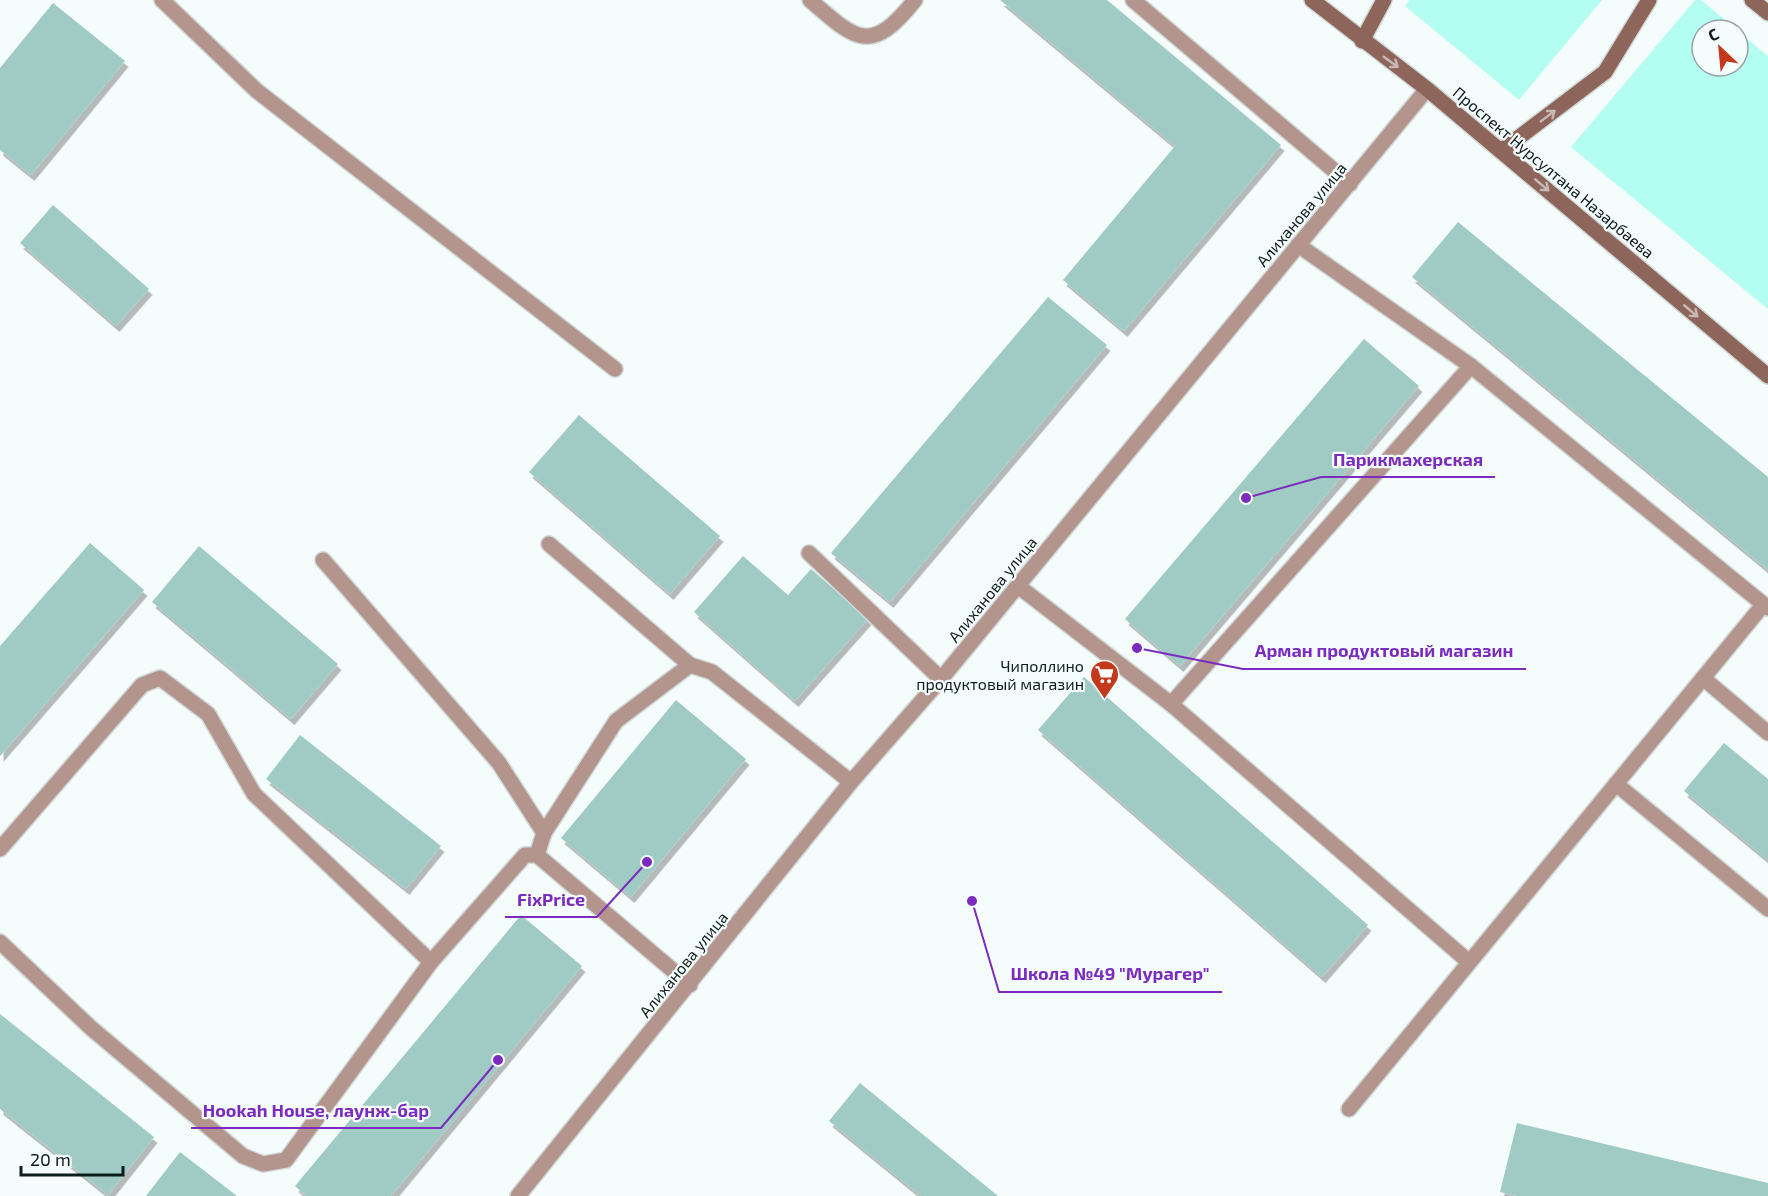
<svg xmlns="http://www.w3.org/2000/svg" width="1768" height="1196" font-family="'Exo 2',sans-serif">
<style>
.green{fill:#b4fdf3}
.building{fill:#a0cac4;filter:url(#shadow)}
.lines{fill:none;stroke-linecap:round;stroke-linejoin:round}
.service-casing{stroke:#d0d9d8;stroke-width:18}
.minor-casing{stroke:#d0d9d8;stroke-width:18}
.tertiary-casing{stroke:#d0d9d8;stroke-width:18}
.secondary-casing{stroke:#d0d9d8;stroke-width:18}
.service{stroke:#b3958e;stroke-width:15}
.minor{stroke:#b3958e;stroke-width:15}
.tertiary{stroke:#b3958e;stroke-width:15}
.secondary{stroke:#8e655b;stroke-width:15}
.oneway{stroke:#c7b9b4}
.labels{text-anchor:middle;dominant-baseline:central;stroke-width:4.5;stroke-linejoin:round;paint-order:stroke}
.street-label{font-size:16px;fill:#0d1d1b;stroke:#f5fdfc}
.poi-label{font-size:16px;fill:#0d1d1b;stroke:#f5fdfc;text-anchor:end}
.leader{fill:none;stroke:#7b2cbf;stroke-width:2}
.callout-dot{fill:#7b2cbf;stroke:#f5fdfc;stroke-width:2}
.callout-label{font-size:18px;text-anchor:middle;font-weight:bold;fill:#7b2cbf;stroke:#f5fdfc;stroke-width:4.5;stroke-linejoin:round;paint-order:stroke}
</style>
<defs>
<filter id="shadow"><feDropShadow dx="3.5" dy="6" stdDeviation="0" flood-color="#0004"/></filter>
</defs>
<rect width="100%" height="100%" fill="#f5fdfc"/>
<g class="green">
<path d="M1410 0H1602L1519 100 1405 6Z"/>
<path d="M1695 0H1701L1737 30H1702V66H1738V31L1768 56V309L1571 147Z"/>
</g>
<g class="building">
<path d="M1000 0H1107L1281 145 1124 331 1063 280 1175 146Z"/>
<path d="M53 3 125 61 31 175 0 150V68Z"/>
<path d="M53 205 149 289 116 326 20 243Z"/>
<path d="M1458 222 1768 477V570L1412 277Z"/>
<path d="M1048 297 1107 345 890 602 831 553Z"/>
<path d="M1364 339 1419 386 1180 666 1125 619Z"/>
<path d="M579 415 720 536 670 594 529 472Z"/>
<path d="M90 543 144 590 0 756V646Z"/>
<path d="M199 546 338 664 291 719 152 602Z"/>
<path d="M743 556 788 595 811 569 868 619 795 701 694 612Z"/>
<path d="M1084 677 1368 925 1322 977 1038 730Z"/>
<path d="M676 700 746 759 631 897 561 838Z"/>
<path d="M300 735 441 846 406 889 266 779Z"/>
<path d="M1724 743 1768 779V860L1684 791Z"/>
<path d="M521 915 582 966 391 1196H306L295 1186Z"/>
<path d="M0 1014 154 1137 108 1195 0 1109Z"/>
<path d="M860 1083 998 1196H921L829 1121Z"/>
<path d="M1517 1123 1768 1183V1196H1517L1500 1192Z"/>
<path d="M180 1152 237 1196H146Z"/>
</g>
<g class="lines">
<defs>
<g id="service">
<path d="M1298 245 1471 366 1768 608"/>
<path d="M549 544 690 665"/>
<path d="M809 553 941 679"/>
<path d="M323 560 499 763 544 833"/>
<path d="M1018 586 1171 704"/>
<path d="M1703 678 1768 733"/>
<path d="M1616 784 1768 909"/>
<path d="M0 849 142 685 160 678 208 714 254 794 431 962"/>
<path d="M537 855 544 833 616 721 690 665 712 672 851 782"/>
<path d="M0 942 91 1028 243 1156 263 1164 286 1160 431 962 525 855H537L690 985"/>
<path d="M1469 962 1171 704 1471 366"/>
<path d="M1349 1109 1763 605"/>
</g>
<g id="minor">
<path d="M162 0 257 91 615 369"/>
<path d="M810 0C857 41 871 55 915 0"/>
<path d="M1133 0 1350 184"/>
</g>
<path id="tertiary" d="M518 1196 851 782 941 679 1427 89"/>
<g id="secondary">
<path d="M1312 0 1427 89 1768 376"/>
<path d="M1752 0 1768 13"/>
<path d="M1362 41 1384 0"/>
<path d="M1501 151 1605 72 1649 0"/>
</g>
</defs>
<use href="#service" class="service-casing"/>
<use href="#minor" class="minor-casing"/>
<use href="#tertiary" class="tertiary-casing"/>
<use href="#secondary" class="secondary-casing"/>
<use href="#service" class="service"/>
<use href="#minor" class="minor"/>
<use href="#tertiary" class="tertiary"/>
<use href="#secondary" class="secondary"/>
</g>
<defs><path id="oneway-shaft" d="M-6 0H5M1.5-3L5.5 0L1.5 3" fill="none" stroke-width="1.6" stroke-linecap="round" stroke-linejoin="round" transform="scale(1.5)"/></defs>
<g class="oneway">
<use href="#oneway-shaft" transform="translate(1391 62) rotate(36)"/>
<use href="#oneway-shaft" transform="translate(1548 116) rotate(-37)"/>
<use href="#oneway-shaft" transform="translate(1542 185) rotate(40)"/>
<use href="#oneway-shaft" transform="translate(1691 311) rotate(40)"/>
</g>
<defs>
<symbol id="supermarket-pin" viewBox="-11 -11 22 30"><path d="M0 17L-7.5 6A9.5 9.5 0 1 1 7.5 6Z" fill="#c3391b" stroke="#f5fdfc"/><path d="M-6-5.5h2.5l.6 2H6L4.5 2H-2.5L-4.4-4H-6ZM-1.5 3.2a1.3 1.3 0 1 0 .1 0ZM3 3.2a1.3 1.3 0 1 0 .1 0Z" fill="#fff"/></symbol>
</defs>
<g fill-rule="evenodd">
<use href="#supermarket-pin" x="1088" y="658" width="33" height="45"/>
</g>
<g class="labels">
<g class="street-label">
<text transform="translate(1554 172) rotate(40)">Проспект Нурсултана Назарбаева</text>
<text transform="translate(1301 214) rotate(-50)">Алиханова улица</text>
<text transform="translate(992 589) rotate(-51)">Алиханова улица</text>
<text transform="translate(683 964) rotate(-51)">Алиханова улица</text>
</g>
<g class="poi-label">
<text x="1084" y="665">Чиполлино<tspan x="1084" dy="18">продуктовый магазин</tspan></text>
</g>
</g>
<path class="leader" d="M1246 498L1321 477H1495M1137 648L1243 669H1526M647 862L597 917H505M972 901L999 992H1222M498 1060L441 1128H191"/>
<g class="callout-dot">
<circle cx="1246" cy="498" r="6"/>
<circle cx="1137" cy="648" r="6"/>
<circle cx="647" cy="862" r="6"/>
<circle cx="972" cy="901" r="6"/>
<circle cx="498" cy="1060" r="6"/>
</g>
<g class="callout-label">
<text x="1408" y="466">Парикмахерская</text>
<text x="1384" y="657">Арман продуктовый магазин</text>
<text x="551" y="906">FixPrice</text>
<text x="1110" y="980">Школа №49 "Мурагер"</text>
<text x="316" y="1117">Hookah House, лаунж-бар</text>
</g>
<g transform="translate(1720 48) rotate(334)"><circle r="28" fill="#f5fdfc" stroke="#98a3a2" stroke-width="1.5"/>
<path d="M0-4.5L10 22L0 15L-10 22Z" fill="#c3391b"/>
<text y="-9" font-size="16" font-weight="bold" text-anchor="middle" fill="#0d1d1b">С</text>
</g>
<path d="M21 1166v9h102v-9" fill="none" stroke="#0d1d1b" stroke-width="3"/>
<text x="30" y="1166" font-size="18" fill="#0d1d1b" stroke="#f5fdfc" stroke-width="4.5" paint-order="stroke">20 m</text>
</svg>
